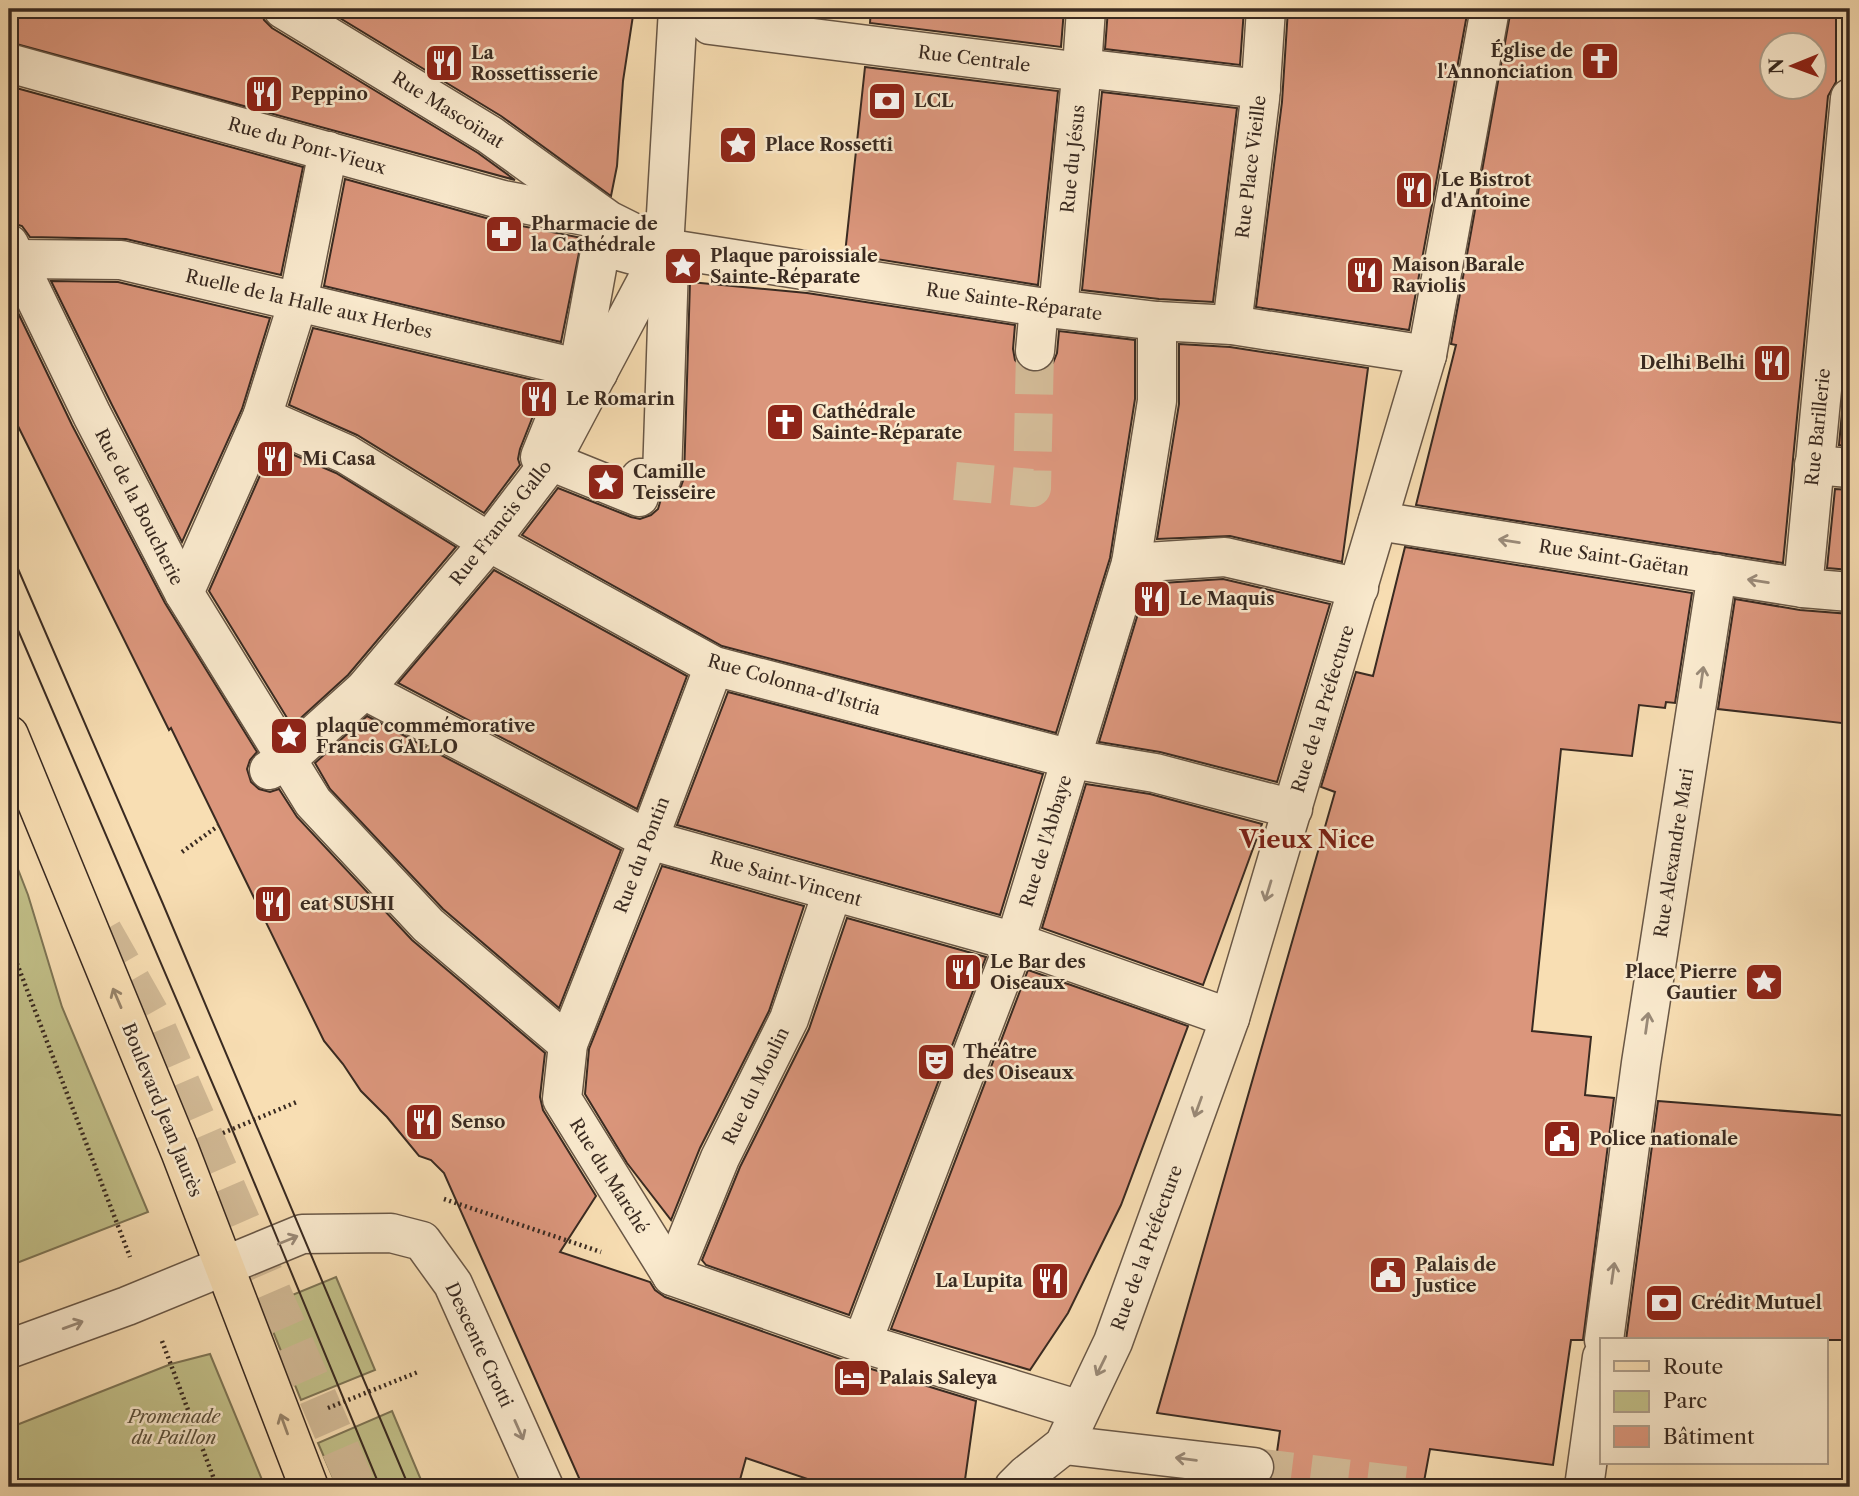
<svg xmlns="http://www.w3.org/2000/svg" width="1859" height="1496" font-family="'Libre Caslon Text',serif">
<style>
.green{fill:#c2c089;stroke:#7e7555;stroke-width:2}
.building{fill:#db967c;stroke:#392a21;stroke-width:2;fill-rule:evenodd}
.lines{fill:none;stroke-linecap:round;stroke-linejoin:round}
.minor-tunnel{stroke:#d2ba96;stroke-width:38;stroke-dasharray:38 19;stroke-linecap:butt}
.major-tunnel{stroke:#d2ba96;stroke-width:38;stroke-dasharray:38 19;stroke-linecap:butt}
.minor-casing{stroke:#695746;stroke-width:41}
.major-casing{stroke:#392a21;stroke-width:41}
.path{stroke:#392a21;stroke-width:4.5;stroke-dasharray:2 3.5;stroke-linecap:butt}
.minor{stroke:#faeace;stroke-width:38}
.major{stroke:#f8deb3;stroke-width:38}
.tram{stroke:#392a21;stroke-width:2}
.oneway{stroke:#9a8a78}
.oneway2{stroke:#98846a}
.labels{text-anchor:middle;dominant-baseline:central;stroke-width:5;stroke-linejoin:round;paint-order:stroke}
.poi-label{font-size:18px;font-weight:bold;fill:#392a21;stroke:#faeace;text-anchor:start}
.street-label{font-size:18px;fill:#392a21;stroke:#faeace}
.park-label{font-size:18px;font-style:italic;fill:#5b503b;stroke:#faeace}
.district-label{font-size:24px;font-weight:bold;fill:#7a1f14;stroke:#faeace}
</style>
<rect width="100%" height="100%" fill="#f8deb3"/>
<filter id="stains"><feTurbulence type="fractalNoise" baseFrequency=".00286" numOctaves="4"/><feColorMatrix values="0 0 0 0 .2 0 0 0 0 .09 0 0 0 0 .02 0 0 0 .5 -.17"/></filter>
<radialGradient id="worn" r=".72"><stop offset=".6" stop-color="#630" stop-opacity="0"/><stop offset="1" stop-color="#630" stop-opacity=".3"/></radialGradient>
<g class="green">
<path d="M9 846 28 895 62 1007 148 1212 9 1266Z"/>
<path d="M336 1277 375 1370 301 1400 263 1307Z"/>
<path d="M210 1354 265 1487H9V1428L171 1364Z"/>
<path d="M392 1411 424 1487H337L318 1443Z"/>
</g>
<g class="building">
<path d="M9 9H261L264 20 272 28 478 153 515 180 9 42Z"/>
<path d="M325 9H634L623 81 617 166 611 196 501 116Z"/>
<path d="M871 9H1064L1061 47 870 23Z"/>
<path d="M1108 9H1244L1240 65 1105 49Z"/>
<path d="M1288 9H1468L1409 330 1256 307 1282 102Z"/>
<path d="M1511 9H1836V82L1828 96 1783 563 1416 505 1456 345 1451 344ZM1772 46H1814V88H1772Z"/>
<path d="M865 67 1058 91 1038 285 845 254Z"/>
<path d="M9 86 303 167 281 275 126 239 30 237 22 226 9 222Z"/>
<path d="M1102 92 1237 108 1213 302 1159 299 1082 290Z"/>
<path d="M345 179 497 221 582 238 561 342 324 286Z"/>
<path d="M51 281 118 282 270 318 242 409 182 542 112 405Z"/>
<path d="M690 282 807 293 1015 325 1013 349 1015 360 1022 368 1032 373 1045 370 1053 363 1057 353 1059 331 1135 340V399L1110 558 1056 733 722 646 522 535 558 488 631 517 640 519 651 515 658 509 661 499 673 496 680 489 684 478Z"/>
<path d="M9 294 72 425 165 603 257 752 250 760 247 769 251 782 259 789 270 792 279 789 297 817 412 940 545 1053 540 1097 543 1110 596 1196 560 1252 650 1282 655 1290 665 1297 855 1364 976 1401 964 1487H831L746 1458 738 1487H583L444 1173 431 1160 419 1156 387 1117 361 1091 343 1064 324 1041 171 728 169 730 9 408Z"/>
<path d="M1850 325V446L1839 445Z"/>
<path d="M313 328 546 383 520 449 518 459 520 465 484 513 357 435 289 405Z"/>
<path d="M1179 344 1230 347 1368 368 1342 562 1230 536 1157 539 1179 404Z"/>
<path d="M273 446 336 473 456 547 348 675 292 726 209 591Z"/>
<path d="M1835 489 1850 490V570L1827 568Z"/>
<path d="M1405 547 1692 593 1675 703 1666 702 1665 708 1639 705 1632 756 1561 749 1532 1031 1591 1037 1585 1095 1614 1098 1583 1340H1571L1553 1465 1430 1449 1423 1487H1272L1280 1431 1157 1413 1335 792 1321 787 1356 672 1373 676Z"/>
<path d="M494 570 687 676 637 809 398 683Z"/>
<path d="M1223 579 1330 604 1277 782 1160 752 1099 742 1147 584Z"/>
<path d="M1735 599 1800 610 1850 614V724L1718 709Z"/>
<path d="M728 692 1043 774 1000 915 677 825Z"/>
<path d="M367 716 621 850 559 1008 443 909 330 789 315 763Z"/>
<path d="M1086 784 1150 794 1262 824 1203 985 1042 928Z"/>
<path d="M662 866 804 906 769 1011 700 1148 671 1220 627 1163 585 1094 589 1049Z"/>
<path d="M847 918 986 957 849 1315 706 1265 702 1260 740 1167 809 1029Z"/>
<path d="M1028 970 1188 1026 1121 1205 1068 1313 1030 1370 891 1329Z"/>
<path d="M1658 1101 1850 1116V1340H1626Z"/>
</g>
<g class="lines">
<g class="minor-tunnel">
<path d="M955 481 1032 488 1035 351"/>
<path d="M1254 1467 1418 1487"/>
</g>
<path class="major-tunnel" d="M103 931 152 1017 357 1487"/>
<defs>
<g id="minor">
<path d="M283 9 490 135 608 220 664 248 1039 307 1157 321 1232 325 1427 355"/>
<path d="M694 9 710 25 1066 70 1082 68 1261 89"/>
<path d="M9 63 503 200 595 218"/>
<path d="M9 244 92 415 184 593 313 802 428 925 568 1044"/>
<path d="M601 246 669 265 662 477 640 478 639 497 540 457 581 356Z"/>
<path d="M16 259 121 260 598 373"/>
<path d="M1058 309 1082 68 1086 9"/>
<path d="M1232 325 1260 99 1266 9"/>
<path d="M1035 351 1039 307"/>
<path d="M262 417 346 454 489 542 714 666 1071 759 1155 773 1293 809"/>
<path d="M1814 465 1850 468"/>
<path d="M1378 521 1803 588 1850 592"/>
<path d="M1131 563 1225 557 1359 588"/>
<path d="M1803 588 1850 98"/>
<path d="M184 593 262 417 298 302 328 151"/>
<path d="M714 666 644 851 568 1044 562 1099 672 1276 862 1343 1080 1410"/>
<path d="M364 690 649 840 1015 942 1230 1018"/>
<path d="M269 770 286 760 364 690 489 542 551 461 664 248 678 9"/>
<path d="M672 1276 720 1158 789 1019 832 893"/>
<path d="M1604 1340 1641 1063 1717 574"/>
<path d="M862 1343 1015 942 1131 563 1157 401V321"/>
<path d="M9 1349 127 1306 302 1234 391 1233 422 1241 453 1284 544 1487"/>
<path d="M1064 1445 1254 1467"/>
<path d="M1014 1487 1026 1475 1064 1445 1113 1342 1230 1018 1427 355 1490 9"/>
<path d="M1584 1487 1602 1357"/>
</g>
<path id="major" d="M9 735 180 1151 309 1487"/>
</defs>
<use href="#minor" class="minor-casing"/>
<use href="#major" class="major-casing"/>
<g class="path">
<path d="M182 852 218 826"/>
<path d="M9 943 130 1257"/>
<path d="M223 1133 299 1101"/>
<path d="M444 1199 601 1252"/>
<path d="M162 1341 217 1487"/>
<path d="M328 1408 418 1372"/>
</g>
<use href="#minor" class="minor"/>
<use href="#major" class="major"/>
<g class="tram">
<path d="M9 548 163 904 409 1487"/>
<path d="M9 609 232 1129 380 1487"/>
</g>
</g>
<defs><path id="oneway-shaft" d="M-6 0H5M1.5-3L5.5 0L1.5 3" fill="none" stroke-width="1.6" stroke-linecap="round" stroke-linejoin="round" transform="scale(1.75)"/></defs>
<g class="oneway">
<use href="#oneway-shaft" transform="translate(1509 541) rotate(-171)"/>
<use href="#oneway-shaft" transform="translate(1758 581) rotate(-171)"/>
<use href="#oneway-shaft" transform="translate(1702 677) rotate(-82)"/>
<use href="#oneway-shaft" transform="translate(1268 891) rotate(107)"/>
<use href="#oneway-shaft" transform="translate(1647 1023) rotate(-82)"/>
<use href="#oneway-shaft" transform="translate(1198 1107) rotate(110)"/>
<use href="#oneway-shaft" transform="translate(288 1240) rotate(-22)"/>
<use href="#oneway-shaft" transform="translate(1613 1273) rotate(-82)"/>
<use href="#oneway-shaft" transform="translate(73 1325) rotate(-20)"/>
<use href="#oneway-shaft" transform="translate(1101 1366) rotate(116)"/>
<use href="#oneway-shaft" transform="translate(519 1430) rotate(66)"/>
<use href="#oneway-shaft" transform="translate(1186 1459) rotate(-173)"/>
</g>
<g class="oneway2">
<use href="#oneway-shaft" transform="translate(117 998) rotate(-113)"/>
<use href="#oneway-shaft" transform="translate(284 1424) rotate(-110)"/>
</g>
<defs>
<symbol id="church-square" viewBox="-11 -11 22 22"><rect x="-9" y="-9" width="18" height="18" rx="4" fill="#8f2418" stroke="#faeace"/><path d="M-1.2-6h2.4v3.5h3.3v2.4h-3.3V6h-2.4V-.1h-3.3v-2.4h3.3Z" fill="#fff"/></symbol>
<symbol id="restaurant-square" viewBox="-11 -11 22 22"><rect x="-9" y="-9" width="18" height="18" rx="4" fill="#8f2418" stroke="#faeace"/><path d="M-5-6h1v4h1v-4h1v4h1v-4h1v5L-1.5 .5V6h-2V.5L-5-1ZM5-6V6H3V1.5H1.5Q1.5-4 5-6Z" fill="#fff"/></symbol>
<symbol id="bank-square" viewBox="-11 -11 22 22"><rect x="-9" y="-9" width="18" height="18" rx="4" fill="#8f2418" stroke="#faeace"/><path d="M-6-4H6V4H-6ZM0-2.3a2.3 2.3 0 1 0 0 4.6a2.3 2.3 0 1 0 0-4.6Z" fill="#fff"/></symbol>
<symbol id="sight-square" viewBox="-11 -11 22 22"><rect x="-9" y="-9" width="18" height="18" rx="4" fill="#8f2418" stroke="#faeace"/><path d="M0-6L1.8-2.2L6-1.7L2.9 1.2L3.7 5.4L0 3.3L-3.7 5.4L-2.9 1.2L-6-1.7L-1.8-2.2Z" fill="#fff"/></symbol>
<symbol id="pharmacy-square" viewBox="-11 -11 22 22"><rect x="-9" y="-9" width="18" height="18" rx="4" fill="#8f2418" stroke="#faeace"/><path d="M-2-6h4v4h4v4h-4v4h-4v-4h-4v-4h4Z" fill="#fff"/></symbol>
<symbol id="theatre-square" viewBox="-11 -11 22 22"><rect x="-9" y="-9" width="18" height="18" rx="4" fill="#8f2418" stroke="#faeace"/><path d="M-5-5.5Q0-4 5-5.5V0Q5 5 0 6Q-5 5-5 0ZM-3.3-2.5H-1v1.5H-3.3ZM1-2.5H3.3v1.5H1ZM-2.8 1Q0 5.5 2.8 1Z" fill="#fff"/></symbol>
<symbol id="civic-square" viewBox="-11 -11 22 22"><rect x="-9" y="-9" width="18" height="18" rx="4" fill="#8f2418" stroke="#faeace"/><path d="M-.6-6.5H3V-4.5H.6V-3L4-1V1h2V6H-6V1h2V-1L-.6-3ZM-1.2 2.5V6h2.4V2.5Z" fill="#fff"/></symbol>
<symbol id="hotel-square" viewBox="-11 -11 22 22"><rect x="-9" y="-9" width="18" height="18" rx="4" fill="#8f2418" stroke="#faeace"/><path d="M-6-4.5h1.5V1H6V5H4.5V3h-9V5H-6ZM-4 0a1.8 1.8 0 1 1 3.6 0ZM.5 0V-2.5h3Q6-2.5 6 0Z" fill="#fff"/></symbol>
</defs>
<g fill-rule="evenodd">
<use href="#church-square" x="1578" y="39" width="44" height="44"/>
<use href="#restaurant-square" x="422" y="41" width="44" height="44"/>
<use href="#restaurant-square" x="242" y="72" width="44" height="44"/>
<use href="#bank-square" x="865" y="79" width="44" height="44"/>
<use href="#sight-square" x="716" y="123" width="44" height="44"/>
<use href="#restaurant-square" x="1392" y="168" width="44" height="44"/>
<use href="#pharmacy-square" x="482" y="212" width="44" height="44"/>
<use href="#sight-square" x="661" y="244" width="44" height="44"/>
<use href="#restaurant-square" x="1343" y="253" width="44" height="44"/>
<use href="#restaurant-square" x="1750" y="341" width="44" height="44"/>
<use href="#restaurant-square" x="517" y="377" width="44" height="44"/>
<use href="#church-square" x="763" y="400" width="44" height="44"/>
<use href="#restaurant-square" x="253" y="437" width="44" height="44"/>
<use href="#sight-square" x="584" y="460" width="44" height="44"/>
<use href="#restaurant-square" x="1130" y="577" width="44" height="44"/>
<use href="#sight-square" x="267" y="714" width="44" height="44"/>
<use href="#restaurant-square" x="251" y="882" width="44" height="44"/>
<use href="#restaurant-square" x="941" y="950" width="44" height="44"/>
<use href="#sight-square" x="1742" y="960" width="44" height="44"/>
<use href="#theatre-square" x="914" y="1040" width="44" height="44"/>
<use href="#restaurant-square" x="402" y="1100" width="44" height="44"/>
<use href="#civic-square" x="1540" y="1117" width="44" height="44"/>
<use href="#civic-square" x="1366" y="1253" width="44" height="44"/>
<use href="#restaurant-square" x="1028" y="1259" width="44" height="44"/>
<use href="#bank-square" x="1642" y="1281" width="44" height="44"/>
<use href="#hotel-square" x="830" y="1356" width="44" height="44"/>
</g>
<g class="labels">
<g class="poi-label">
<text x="1573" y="51" text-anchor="end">Église de<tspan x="1573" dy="21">l'Annonciation</tspan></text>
<text x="471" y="53">La<tspan x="471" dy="21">Rossettisserie</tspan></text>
<text x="291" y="94">Peppino</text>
<text x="914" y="101">LCL</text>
<text x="765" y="145">Place Rossetti</text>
<text x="1441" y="180">Le Bistrot<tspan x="1441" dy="21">d'Antoine</tspan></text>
<text x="531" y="224">Pharmacie de<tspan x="531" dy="21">la Cathédrale</tspan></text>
<text x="710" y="256">Plaque paroissiale<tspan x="710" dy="21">Sainte-Réparate</tspan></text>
<text x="1392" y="265">Maison Barale<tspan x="1392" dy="21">Raviolis</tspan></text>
<text x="1745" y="363" text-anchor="end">Delhi Belhi</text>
<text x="566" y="399">Le Romarin</text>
<text x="812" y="412">Cathédrale<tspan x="812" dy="21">Sainte-Réparate</tspan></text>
<text x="302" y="459">Mi Casa</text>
<text x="633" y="472">Camille<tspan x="633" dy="21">Teisseire</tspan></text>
<text x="1179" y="599">Le Maquis</text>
<text x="316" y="726">plaque commémorative<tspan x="316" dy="21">Francis GALLO</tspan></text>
<text x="300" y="904">eat SUSHI</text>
<text x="990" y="962">Le Bar des<tspan x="990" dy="21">Oiseaux</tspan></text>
<text x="1737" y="972" text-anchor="end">Place Pierre<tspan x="1737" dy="21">Gautier</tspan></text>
<text x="963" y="1052">Théâtre<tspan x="963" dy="21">des Oiseaux</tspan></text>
<text x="451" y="1122">Senso</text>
<text x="1589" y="1139">Police nationale</text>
<text x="1415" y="1265">Palais de<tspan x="1415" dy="21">Justice</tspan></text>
<text x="1023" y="1281" text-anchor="end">La Lupita</text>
<text x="1691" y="1303">Crédit Mutuel</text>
<text x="879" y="1378">Palais Saleya</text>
</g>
<g class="street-label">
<text transform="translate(974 59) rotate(7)">Rue Centrale</text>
<text transform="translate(448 110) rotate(32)">Rue Mascoïnat</text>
<text transform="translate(307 146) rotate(16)">Rue du Pont-Vieux</text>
<text transform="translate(1073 159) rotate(-84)">Rue du Jésus</text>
<text transform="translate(1251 167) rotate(-83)">Rue Place Vieille</text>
<text transform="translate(1014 302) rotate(8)">Rue Sainte-Réparate</text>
<text transform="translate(309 304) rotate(13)">Ruelle de la Halle aux Herbes</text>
<text transform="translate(1818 427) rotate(-84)">Rue Barillerie</text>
<text transform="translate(139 507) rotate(63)">Rue de la Boucherie</text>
<text transform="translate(501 523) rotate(-52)">Rue Francis Gallo</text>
<text transform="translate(1614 558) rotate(9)">Rue Saint-Gaëtan</text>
<text transform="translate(794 685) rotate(16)">Rue Colonna-d'Istria</text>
<text transform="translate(1323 709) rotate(-73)">Rue de la Préfecture</text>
<text transform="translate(1046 841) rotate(-73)">Rue de l'Abbaye</text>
<text transform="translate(1674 853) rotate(-81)">Rue Alexandre Mari</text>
<text transform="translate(642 855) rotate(-69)">Rue du Pontin</text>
<text transform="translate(786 879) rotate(16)">Rue Saint-Vincent</text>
<text transform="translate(756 1086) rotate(-64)">Rue du Moulin</text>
<text transform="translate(162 1110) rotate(68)">Boulevard Jean Jaurès</text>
<text transform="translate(609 1176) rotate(58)">Rue du Marché</text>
<text transform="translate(1147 1248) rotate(-70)">Rue de la Préfecture</text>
<text transform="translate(479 1345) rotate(65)">Descente Crotti</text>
</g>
<g class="park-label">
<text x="174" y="1417">Promenade<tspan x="174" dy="21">du Paillon</tspan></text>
</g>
<g class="district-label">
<text x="1307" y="839">Vieux Nice</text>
</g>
</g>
<rect width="1859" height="1496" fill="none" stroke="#f8deb3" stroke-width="35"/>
<rect x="10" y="10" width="1838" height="1475" fill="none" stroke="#392a21" stroke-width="3.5"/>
<rect x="18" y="18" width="1824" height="1461" fill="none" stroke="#392a21" stroke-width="2"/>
<rect x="1600" y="1338" width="228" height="126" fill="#faeace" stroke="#ad9d89" stroke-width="2"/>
<rect x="1614" y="1361" width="35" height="10" fill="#f8deb3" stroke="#ad9d89" stroke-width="2"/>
<text x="1663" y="1374" font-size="21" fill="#392a21">Route</text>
<rect x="1614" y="1391" width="35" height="21" fill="#c2c089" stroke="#ad9d89" stroke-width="2"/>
<text x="1663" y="1408" font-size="21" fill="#392a21">Parc</text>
<rect x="1614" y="1426" width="35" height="21" fill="#db967c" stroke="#ad9d89" stroke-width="2"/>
<text x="1663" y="1444" font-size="21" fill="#392a21">Bâtiment</text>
<g transform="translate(1793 66) rotate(269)"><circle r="33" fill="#faeace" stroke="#ad9d89" stroke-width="2"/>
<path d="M0-5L12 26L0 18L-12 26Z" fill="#8f2418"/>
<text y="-10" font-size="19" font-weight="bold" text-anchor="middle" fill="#392a21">N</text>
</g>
<rect width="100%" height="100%" filter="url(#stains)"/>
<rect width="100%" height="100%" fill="url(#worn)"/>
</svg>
